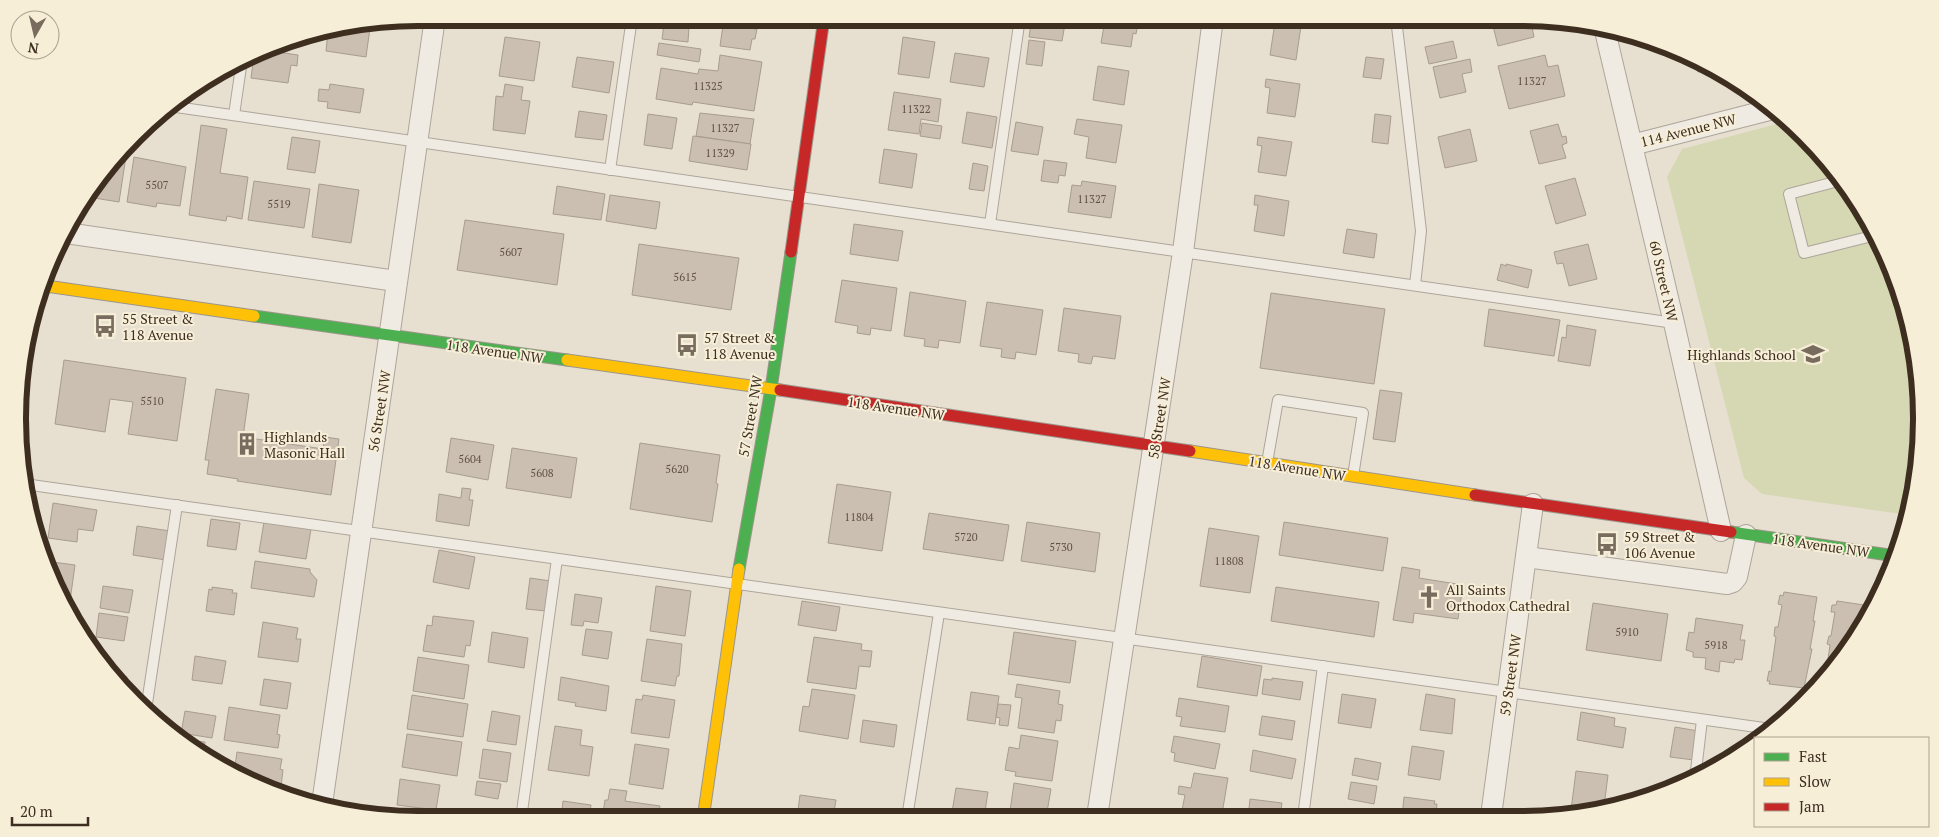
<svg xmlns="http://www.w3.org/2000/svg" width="1939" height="837" font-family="'PT Serif',serif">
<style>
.green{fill:#d6d7b3}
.building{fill:#cbbfb2;stroke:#a89c90}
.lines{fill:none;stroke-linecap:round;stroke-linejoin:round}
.lane-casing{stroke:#ada599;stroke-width:12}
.street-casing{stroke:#ada599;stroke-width:22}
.fast-casing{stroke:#9c958a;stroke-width:13}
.slow-casing{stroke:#9c958a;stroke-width:13}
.jam-casing{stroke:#9c958a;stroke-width:13}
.lane{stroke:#efebe3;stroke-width:10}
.street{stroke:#efebe3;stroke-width:20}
.fast{stroke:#4caf50;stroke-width:11}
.slow{stroke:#ffc107;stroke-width:11}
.jam{stroke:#c62828;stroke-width:11}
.labels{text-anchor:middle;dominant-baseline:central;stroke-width:4;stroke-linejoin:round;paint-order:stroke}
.number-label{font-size:11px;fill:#605244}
.street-label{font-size:14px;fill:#3d2e20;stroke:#f7eed8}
.poi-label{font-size:14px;fill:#3d2e20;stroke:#f7eed8;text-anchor:start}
.rim{fill:none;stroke:#3d2e20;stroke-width:6}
</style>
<rect width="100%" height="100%" fill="#e7e0d1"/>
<path class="green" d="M1789 121 1839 175 1880 241 1908 315 1921 393 1918 471 1908 515 1762 494 1744 478 1667 177 1682 149Z"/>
<g class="building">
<path d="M510 18H558L556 26 543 24 542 28 509 23Z"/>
<path d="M724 18H756L754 29H757L755 39H752L750 50 720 46Z"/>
<path d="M1032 18H1066L1062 41 1029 37Z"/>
<path d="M1093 18H1136L1135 22 1138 23 1136 34 1133 33 1131 47 1101 43 1104 26 1092 24Z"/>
<path d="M1346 18H1371L1370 25 1345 22Z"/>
<path d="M1491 18H1521L1540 21 1541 25 1532 27 1534 37 1498 46Z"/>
<path d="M1275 22 1301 26 1296 60 1270 55Z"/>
<path d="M664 24 689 27 688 42 662 39Z"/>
<path d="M366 26V28H370L366 57 326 51 328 32Z"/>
<path d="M505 37 540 42 534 81 499 76Z"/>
<path d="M903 37 935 42 929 78 898 74Z"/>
<path d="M294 38 293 48 275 45 289 39Z"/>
<path d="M1029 40 1045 42 1042 66 1026 64Z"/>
<path d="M1453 41 1457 58 1429 64 1425 47Z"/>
<path d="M659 43 701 49 699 62 657 55Z"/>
<path d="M264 50 298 55 297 66 291 65 288 83 251 78 254 55Z"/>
<path d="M955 53 989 58 984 87 950 82Z"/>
<path d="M720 55 762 62 754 111 693 102 692 105 656 99 661 68 698 74 699 69 718 71Z"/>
<path d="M1545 55 1548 67 1558 65 1565 96 1509 109 1498 66Z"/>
<path d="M577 57 614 62 609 93 572 87Z"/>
<path d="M1366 57 1384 59 1381 79 1363 77Z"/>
<path d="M1470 59 1472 72 1462 74 1466 92 1440 98 1433 67Z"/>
<path d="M1695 59 1714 68 1698 72Z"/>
<path d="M1098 66 1129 71 1124 105 1093 100Z"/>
<path d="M1266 79 1300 84 1295 117 1267 113 1270 88 1265 87Z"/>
<path d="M330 84 364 89 360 113 327 108 328 102 318 101 319 89 329 90Z"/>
<path d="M505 84 523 87 521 100 530 101 525 134 493 130 496 96 503 97Z"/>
<path d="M894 92 941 99 938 122 921 119 919 134 888 130Z"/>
<path d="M579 111 607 115 603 140 575 137Z"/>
<path d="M967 112 997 117 992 148 962 143Z"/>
<path d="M700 113 754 119 750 144 696 136Z"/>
<path d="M648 114 677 118 672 149 644 145Z"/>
<path d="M1375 114 1391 116 1388 144 1372 142Z"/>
<path d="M1077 119 1122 125 1116 163 1086 158 1089 137 1074 134Z"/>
<path d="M1016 122 1043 127 1038 155 1011 151Z"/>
<path d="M922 123 942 126 940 139 920 136Z"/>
<path d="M1558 124 1562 137 1566 136 1567 143 1562 145 1566 158 1539 164 1530 131Z"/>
<path d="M201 125 227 129 220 173 248 177 242 219 227 216 226 221 189 215Z"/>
<path d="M1470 129 1477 161 1445 168 1438 137Z"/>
<path d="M693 136 751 144 747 170 689 161Z"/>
<path d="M292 137 320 141 315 173 287 169Z"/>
<path d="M1258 137 1292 142 1286 176 1258 172 1262 146 1257 145Z"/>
<path d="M884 149 917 154 912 188 879 183Z"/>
<path d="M127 150 119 202 88 197Z"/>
<path d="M134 157 186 167 180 206 157 203 156 207 127 202Z"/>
<path d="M1044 160 1067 163 1065 176 1059 175 1058 183 1041 181Z"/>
<path d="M973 163 988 166 984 191 969 189Z"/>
<path d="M1575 178 1586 215 1556 224 1545 186Z"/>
<path d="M254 181 310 189 304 228 248 220Z"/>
<path d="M1082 181 1116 186 1111 218 1068 212 1072 185 1081 186Z"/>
<path d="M319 184 359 190 351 243 312 237Z"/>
<path d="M557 186 605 194 601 220 553 214Z"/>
<path d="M610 195 660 202 656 229 606 221Z"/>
<path d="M1255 195 1289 201 1284 236 1254 231 1258 205H1254Z"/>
<path d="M465 220 564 234 557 285 457 270Z"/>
<path d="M854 224 903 231 898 261 850 254Z"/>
<path d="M1347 229 1377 234 1374 258 1343 253Z"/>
<path d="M639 244 739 258 731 310 632 295Z"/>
<path d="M1588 244 1597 279 1569 286 1563 263 1557 264 1554 252Z"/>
<path d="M1501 264 1506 266V264L1532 270 1528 288 1497 280Z"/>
<path d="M842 280 897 288 891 331 871 328 870 335 857 333 858 326 835 322Z"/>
<path d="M910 292 966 301 960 343 939 340 938 348 924 346 925 339 904 336Z"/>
<path d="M1271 293 1385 309 1374 384 1260 368Z"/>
<path d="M987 302 1043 310 1036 355 1016 352 1015 359 1001 357 1002 349 980 346Z"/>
<path d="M1064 308 1121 316 1115 359 1093 356 1091 364 1078 362 1079 354 1058 351Z"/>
<path d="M1489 309 1560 320 1554 356 1484 346Z"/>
<path d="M1567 325 1596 330 1590 366 1558 361 1562 337 1566 338Z"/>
<path d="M64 360 186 378 177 441 128 434 133 402 110 399 105 432 55 424Z"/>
<path d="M216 389 249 394 243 437 323 449 325 437 339 439 331 495 237 481 238 479 207 474 209 460H205Z"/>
<path d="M1380 390 1402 393 1395 442 1373 439Z"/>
<path d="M451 438 494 445 488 480 446 472Z"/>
<path d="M640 443 720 455 716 483 718 484 712 522 630 509Z"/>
<path d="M512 448 577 458 571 498 506 488Z"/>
<path d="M837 484 891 492 882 551 828 543Z"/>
<path d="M462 488 471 489 469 500H473L469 526 436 521 439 494 461 498Z"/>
<path d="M53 503 97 510 93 531 78 529 77 542 48 538Z"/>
<path d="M929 513 1009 525 1003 561 923 549Z"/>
<path d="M211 519 240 523 236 550 207 546Z"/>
<path d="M264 522 311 529 306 559 259 552Z"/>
<path d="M1027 522 1100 533 1095 572 1021 561Z"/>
<path d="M1284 522 1388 538 1383 571 1279 555Z"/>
<path d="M137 526 170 531 166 560 133 555Z"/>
<path d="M1209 528 1259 536 1250 593 1200 586Z"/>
<path d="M439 550 475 557 469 589 433 582Z"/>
<path d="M45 561 75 565 70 601 63 600Z"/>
<path d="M255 561 310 569V572L317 580 314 597 251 588Z"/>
<path d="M1402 567 1420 570 1419 578 1463 585 1458 619 1414 613 1413 623 1393 620Z"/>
<path d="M530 578 551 581 546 611 526 609Z"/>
<path d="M103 586 133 590 129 613 100 608Z"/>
<path d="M656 586 691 591 685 636 650 631Z"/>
<path d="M212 587 233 590 232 593H237L234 615 206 611 209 589 212 590Z"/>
<path d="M1276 587 1379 602 1374 637 1271 621Z"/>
<path d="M1784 592 1817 597 1813 621H1815L1810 649H1812L1804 688 1769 684 1770 681H1767L1769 671 1771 672 1776 637 1774 636 1775 627H1778L1782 605 1778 604 1780 595 1783 596Z"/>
<path d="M575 594 602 598 598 623 584 621 583 626 571 625Z"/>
<path d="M802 601 840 607 836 631 798 625Z"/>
<path d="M1837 601 1871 606 1854 642 1826 673 1830 645 1827 644 1829 636H1831L1835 612H1831L1832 605H1836Z"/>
<path d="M1593 603 1668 614 1661 661 1586 650Z"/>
<path d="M99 613 128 617 124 641 96 637Z"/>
<path d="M433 616 474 621 470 646 466 645 464 657 423 651 427 625 432 626Z"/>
<path d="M1696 618 1743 625 1740 640H1745L1742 660 1735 659 1734 663 1720 661 1719 672 1705 669 1706 658 1693 657V652L1686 650 1689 632 1694 633Z"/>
<path d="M263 622 298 628 296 639H301L298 662 258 657Z"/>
<path d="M586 629 612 632 608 659 582 655Z"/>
<path d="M492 632 528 638 524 668 488 662Z"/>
<path d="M1014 632 1076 641 1070 683 1008 674Z"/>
<path d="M814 637 862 644 861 650 872 651 870 667 859 666 856 689 807 682Z"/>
<path d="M647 639 682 644 679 676H677L675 686 641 681Z"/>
<path d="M195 656 226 661 222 684 192 680Z"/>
<path d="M1202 656 1262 666 1257 696 1197 687Z"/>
<path d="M418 657 469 665 464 699 413 691Z"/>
<path d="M117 675 127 677 126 686Z"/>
<path d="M561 677 609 686 606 711 575 706 576 703 558 700Z"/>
<path d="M1272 678 1303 682 1300 700 1262 694 1264 679 1272 680Z"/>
<path d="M264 679 291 683 287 709 260 705Z"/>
<path d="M1017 684 1060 691 1058 704 1063 705 1061 721 1056 720 1054 733 1018 728 1022 698 1015 697Z"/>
<path d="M812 689 855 695 848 739 799 731 803 706 809 707Z"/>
<path d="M971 692 999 696 995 724 967 720Z"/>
<path d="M1342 694 1376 699 1371 728 1338 723Z"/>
<path d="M1426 694 1455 699 1452 734 1420 730Z"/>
<path d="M412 695 468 704 463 737 407 729Z"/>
<path d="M643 695 675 700 669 738 631 733 636 699 642 700Z"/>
<path d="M1179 698 1229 706 1225 732 1180 726 1182 717 1176 716Z"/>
<path d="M998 704 1011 705 1008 726 999 725 1000 718 996 717Z"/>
<path d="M229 707 280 715 277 734 280 735 278 748 224 740Z"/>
<path d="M185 711 216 716 212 738 181 733Z"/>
<path d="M492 711 520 716 516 745 487 741Z"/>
<path d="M1581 712 1615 718 1614 726 1626 728 1623 748 1577 740Z"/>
<path d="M1262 716 1295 721 1292 740 1259 735Z"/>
<path d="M863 720 897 725 894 747 860 742Z"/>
<path d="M555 726 582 730 580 745 593 747 589 776 548 770Z"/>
<path d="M1675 727 1698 731 1694 760 1670 757Z"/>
<path d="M407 734 462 742 457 776 402 767Z"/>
<path d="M1021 735 1058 741 1052 781 1015 776 1016 772 1005 770 1009 747 1019 749Z"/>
<path d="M1174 736 1220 744 1215 769 1174 761 1175 753 1171 752Z"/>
<path d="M180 739 205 742 203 755Z"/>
<path d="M635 744 669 749 663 789 629 784Z"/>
<path d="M1412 746 1444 751 1440 780 1408 775Z"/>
<path d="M483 749 511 753 507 782 479 778Z"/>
<path d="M1253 750 1296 759 1292 779 1250 771Z"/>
<path d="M237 752 282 759 280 769 283 770 281 787 257 783 234 773Z"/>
<path d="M1355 758 1381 763 1378 780 1352 775Z"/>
<path d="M1576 771 1608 775 1604 807 1587 812 1571 810Z"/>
<path d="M1194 773 1228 778 1222 814 1182 810 1185 795 1178 794 1179 786 1191 788Z"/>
<path d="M400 779 440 785 436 810 397 805Z"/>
<path d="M477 781 501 784 498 799 475 795Z"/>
<path d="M1351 782 1377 786 1374 804 1348 799Z"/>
<path d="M1014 783 1051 789 1046 818H1009Z"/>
<path d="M956 788 988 792 984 818H951Z"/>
<path d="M610 789 627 791 625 801 660 806 658 819H602L605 800H608Z"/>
<path d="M800 795 836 800 833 818H797Z"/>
<path d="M1404 797 1435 801 1434 804H1437L1436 812 1433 811 1432 816 1402 817Z"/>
<path d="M1250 799 1282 803 1280 817H1248Z"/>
<path d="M563 801 591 805 589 819H561Z"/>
<path d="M444 815 469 819H443Z"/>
</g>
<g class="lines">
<defs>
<g id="lane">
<path d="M1396 18 1421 231 1415 285"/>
<path d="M169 106 1674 323"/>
<path d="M234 115 242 60"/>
<path d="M610 170 632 18"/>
<path d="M1842 180 1789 194 1804 253 1876 235"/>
<path d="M990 224 1020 18"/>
<path d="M1267 463 1278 400 1363 413 1353 476"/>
<path d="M24 484 1771 729"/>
<path d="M146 710 177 505"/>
<path d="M1695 779 1702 720"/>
<path d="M1303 817 1323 666"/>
<path d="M907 818 939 613"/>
<path d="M521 819 557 559"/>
</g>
<g id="street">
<path d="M1605 31 1674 323 1721 531"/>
<path d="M1632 145 1773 109"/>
<path d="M66 233 396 281"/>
<path d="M1526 557 1727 584 1733 582 1737 577 1746 535"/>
<path d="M322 804 435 18"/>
<path d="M1491 816 1533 504"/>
<path d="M1097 817 1183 252 1213 18"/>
</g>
<g id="fast">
<path d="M254 316 567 360"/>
<path d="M1731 532 1896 556"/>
<path d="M739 569 771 389 791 252"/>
</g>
<g id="slow">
<path d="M46 286 254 316"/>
<path d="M567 360 780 390"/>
<path d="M1190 451 1475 495"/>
<path d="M703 819 739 569"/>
</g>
<g id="jam">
<path d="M791 252 824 18"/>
<path d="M780 390 1190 451"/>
<path d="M1475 495 1731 532"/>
</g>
</defs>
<use href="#lane" class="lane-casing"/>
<use href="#street" class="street-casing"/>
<use href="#fast" class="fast-casing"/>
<use href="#slow" class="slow-casing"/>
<use href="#jam" class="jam-casing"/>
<use href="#lane" class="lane"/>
<use href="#street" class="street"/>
<use href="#fast" class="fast"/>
<use href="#slow" class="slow"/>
<use href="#jam" class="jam"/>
</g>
<defs>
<symbol id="bus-bare" viewBox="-9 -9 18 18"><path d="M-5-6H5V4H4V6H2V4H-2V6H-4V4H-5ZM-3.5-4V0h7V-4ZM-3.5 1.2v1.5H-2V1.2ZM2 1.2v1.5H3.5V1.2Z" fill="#786c5e" stroke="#f7eed8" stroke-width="2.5" paint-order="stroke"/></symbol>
<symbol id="school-bare" viewBox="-9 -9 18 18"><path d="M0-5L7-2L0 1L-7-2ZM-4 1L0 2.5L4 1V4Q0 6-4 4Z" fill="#786c5e" stroke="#f7eed8" stroke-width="2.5" paint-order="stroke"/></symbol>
<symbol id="building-bare" viewBox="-9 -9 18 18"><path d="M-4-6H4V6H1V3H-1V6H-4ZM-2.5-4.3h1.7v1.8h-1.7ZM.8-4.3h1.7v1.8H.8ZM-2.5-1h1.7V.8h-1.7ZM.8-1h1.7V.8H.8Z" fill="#786c5e" stroke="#f7eed8" stroke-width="2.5" paint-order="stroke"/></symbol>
<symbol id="church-bare" viewBox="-9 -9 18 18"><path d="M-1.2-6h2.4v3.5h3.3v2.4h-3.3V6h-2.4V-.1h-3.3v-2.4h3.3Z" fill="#786c5e" stroke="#f7eed8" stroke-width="2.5" paint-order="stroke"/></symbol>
</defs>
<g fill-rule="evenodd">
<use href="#bus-bare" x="89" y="310" width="32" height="32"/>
<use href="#bus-bare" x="671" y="329" width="32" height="32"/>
<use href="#school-bare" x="1797" y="338" width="32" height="32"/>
<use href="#building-bare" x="231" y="428" width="32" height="32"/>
<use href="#bus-bare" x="1591" y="528" width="32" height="32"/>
<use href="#church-bare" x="1413" y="581" width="32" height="32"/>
</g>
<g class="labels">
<g class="number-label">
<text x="1532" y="81">11327</text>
<text x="708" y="86">11325</text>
<text x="916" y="109">11322</text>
<text x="725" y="128">11327</text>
<text x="720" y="153">11329</text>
<text x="157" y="185">5507</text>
<text x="1092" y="199">11327</text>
<text x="279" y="204">5519</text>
<text x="511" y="252">5607</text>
<text x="685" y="277">5615</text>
<text x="152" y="401">5510</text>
<text x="470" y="459">5604</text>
<text x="677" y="469">5620</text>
<text x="542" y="473">5608</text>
<text x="859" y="517">11804</text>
<text x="966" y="537">5720</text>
<text x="1061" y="547">5730</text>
<text x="1229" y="561">11808</text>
<text x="1627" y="632">5910</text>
<text x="1716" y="645">5918</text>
</g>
<g class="street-label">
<text transform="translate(1688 130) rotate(-14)">114 Avenue NW</text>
<text transform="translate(1664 281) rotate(77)">60 Street NW</text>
<text transform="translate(495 351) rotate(8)">118 Avenue NW</text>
<text transform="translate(896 408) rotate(8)">118 Avenue NW</text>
<text transform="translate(379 411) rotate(-81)">56 Street NW</text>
<text transform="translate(750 416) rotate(-80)">57 Street NW</text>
<text transform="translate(1159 418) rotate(-81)">58 Street NW</text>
<text transform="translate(1297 468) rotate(9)">118 Avenue NW</text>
<text transform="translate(1821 545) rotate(8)">118 Avenue NW</text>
<text transform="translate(1510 675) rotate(-82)">59 Street NW</text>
</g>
<g class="poi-label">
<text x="122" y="318">55 Street &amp;<tspan x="122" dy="16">118 Avenue</tspan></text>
<text x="704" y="337">57 Street &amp;<tspan x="704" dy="16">118 Avenue</tspan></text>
<text x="1796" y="354" text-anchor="end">Highlands School</text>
<text x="264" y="436">Highlands<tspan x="264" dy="16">Masonic Hall</tspan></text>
<text x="1624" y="536">59 Street &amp;<tspan x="1624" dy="16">106 Avenue</tspan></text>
<text x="1446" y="589">All Saints<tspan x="1446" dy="16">Orthodox Cathedral</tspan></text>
</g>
</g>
<path d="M0 0H1939V837H0ZM418 26H1521A392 392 0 0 1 1913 418V419A392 392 0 0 1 1521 811H418A392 392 0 0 1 26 419V418A392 392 0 0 1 418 26Z" fill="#f7eed8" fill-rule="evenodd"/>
<path class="rim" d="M418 26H1521A392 392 0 0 1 1913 418V419A392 392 0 0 1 1521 811H418A392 392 0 0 1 26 419V418A392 392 0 0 1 418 26Z"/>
<rect x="1754" y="737" width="175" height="90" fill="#f7eed8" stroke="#ada18e"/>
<rect x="1764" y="753" width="25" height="8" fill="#4caf50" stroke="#ada18e"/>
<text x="1799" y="762" font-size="15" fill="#3d2e20">Fast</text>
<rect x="1764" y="778" width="25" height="8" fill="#ffc107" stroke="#ada18e"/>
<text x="1799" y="787" font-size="15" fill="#3d2e20">Slow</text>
<rect x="1764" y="803" width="25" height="8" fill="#c62828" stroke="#ada18e"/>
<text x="1799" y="812" font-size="15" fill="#3d2e20">Jam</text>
<g transform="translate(35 35) rotate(188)"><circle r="24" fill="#f7eed8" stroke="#ada18e"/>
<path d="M0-4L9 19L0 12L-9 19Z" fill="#786c5e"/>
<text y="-8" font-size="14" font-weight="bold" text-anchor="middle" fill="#3d2e20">N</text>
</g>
<path d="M12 817v8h76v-8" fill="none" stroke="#3d2e20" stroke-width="2.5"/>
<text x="20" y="817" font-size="15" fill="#3d2e20" stroke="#f7eed8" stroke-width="4" paint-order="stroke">20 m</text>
</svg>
